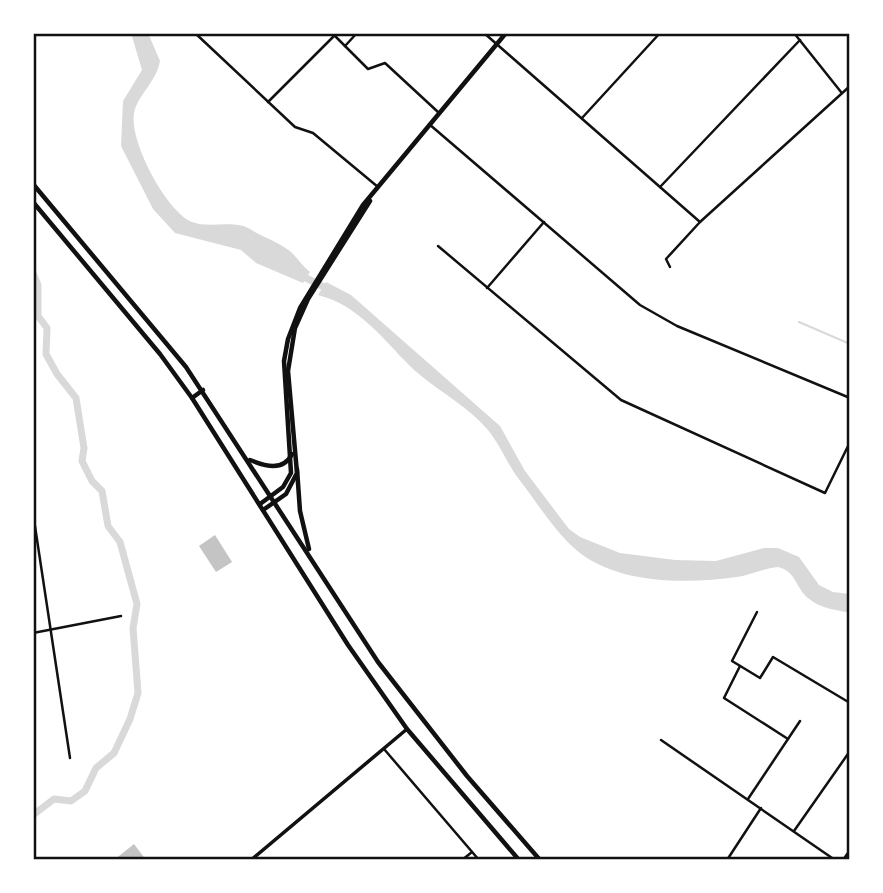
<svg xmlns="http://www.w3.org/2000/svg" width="883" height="893" font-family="'PT Sans Narrow',sans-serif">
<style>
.water{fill:#d9d9d9}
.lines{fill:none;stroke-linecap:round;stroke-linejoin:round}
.stream{stroke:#d9d9d9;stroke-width:2}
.canal{stroke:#d9d9d9;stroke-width:7}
.building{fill:#c4c4c4}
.minor{stroke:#111;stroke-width:2.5}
.tertiary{stroke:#111;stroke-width:3.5}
.secondary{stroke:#111;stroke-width:4.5}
.trunk{stroke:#111;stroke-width:4.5}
.neatline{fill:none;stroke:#111;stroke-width:2.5}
</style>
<rect width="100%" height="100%" fill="#fff"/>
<g class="water">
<path d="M131 33H148L160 61C156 83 138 94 134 113 129 141 166 211 192 222 210 229 233 219 250 229 261 236 276 241 287 249 296 255 301 265 310 272L303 283 256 263 241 250 175 233 153 209 121 146 123 101 142 70Z"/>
<path d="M326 282 351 295 500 426 525 471 569 529 580 537 620 553 675 560 716 561 764 548H778L799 557 819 585 833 592 850 594V613C834 609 821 609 808 598 795 587 796 571 778 567 764 568 751 575 737 577 686 584 615 585 574 548 554 530 538 504 521 482 507 465 501 445 487 429 465 403 433 389 409 365 382 338 358 305 318 295Z"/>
</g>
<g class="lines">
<path class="stream" d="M799 322 850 344"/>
<g class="canal">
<path d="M33 273 38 285V316L47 328 46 354 57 374 76 398 84 448 82 461 92 481 102 491 108 526 120 542 137 604 133 628 138 693 130 719 114 753 96 768 85 791 71 801 54 799 33 815"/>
<path d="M300 275 330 290"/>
</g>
</g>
<g class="building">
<path d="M215 535 232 562 216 572 199 546Z"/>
<path d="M134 844 146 860H114Z"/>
</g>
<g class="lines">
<g class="minor">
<path d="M195 33 295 127 313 133 378 187"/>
<path d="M332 33 368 69 385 63 438 112"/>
<path d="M484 33 700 222"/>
<path d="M794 33 841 92"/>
<path d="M345 46 357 33"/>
<path d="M268 102 334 36"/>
<path d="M582 118 660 33"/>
<path d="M429 124 640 305 677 326 850 398"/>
<path d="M660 187 800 40"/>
<path d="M438 246 621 400 825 493 850 442"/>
<path d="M670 267 666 259 700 222 850 86"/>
<path d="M487 288 544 222"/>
<path d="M33 513 70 758"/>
<path d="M757 612 732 661 760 678 773 657 850 703"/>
<path d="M33 633 121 616"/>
<path d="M740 666 724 698 788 739"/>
<path d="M661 740 835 860"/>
<path d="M384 749 479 860"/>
<path d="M748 799 800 721"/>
<path d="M794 831 850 751"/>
<path d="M462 860 472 852"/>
<path d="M727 860 761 808"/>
<path d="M843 860 850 850"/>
</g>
<path class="tertiary" d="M251 860 407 729"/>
<g class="secondary">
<path d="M260 504 283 487 291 473 284 361 288 339 300 308 363 205 506 33"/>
<path d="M263 510 286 494 297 473 288 371 295 328 308 299 370 201"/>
</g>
<g class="trunk">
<path d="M33 184 186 367 378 662 467 776 540 860"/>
<path d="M33 202 160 354 192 398 348 645 407 729 519 860"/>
<path d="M192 398 203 390"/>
<path d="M250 460C265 466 283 472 292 454"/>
<path d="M297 469 300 511 309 549"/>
</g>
</g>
<rect width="883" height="893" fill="none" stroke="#ffffff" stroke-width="70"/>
<rect x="35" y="35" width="813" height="823" class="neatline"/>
</svg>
